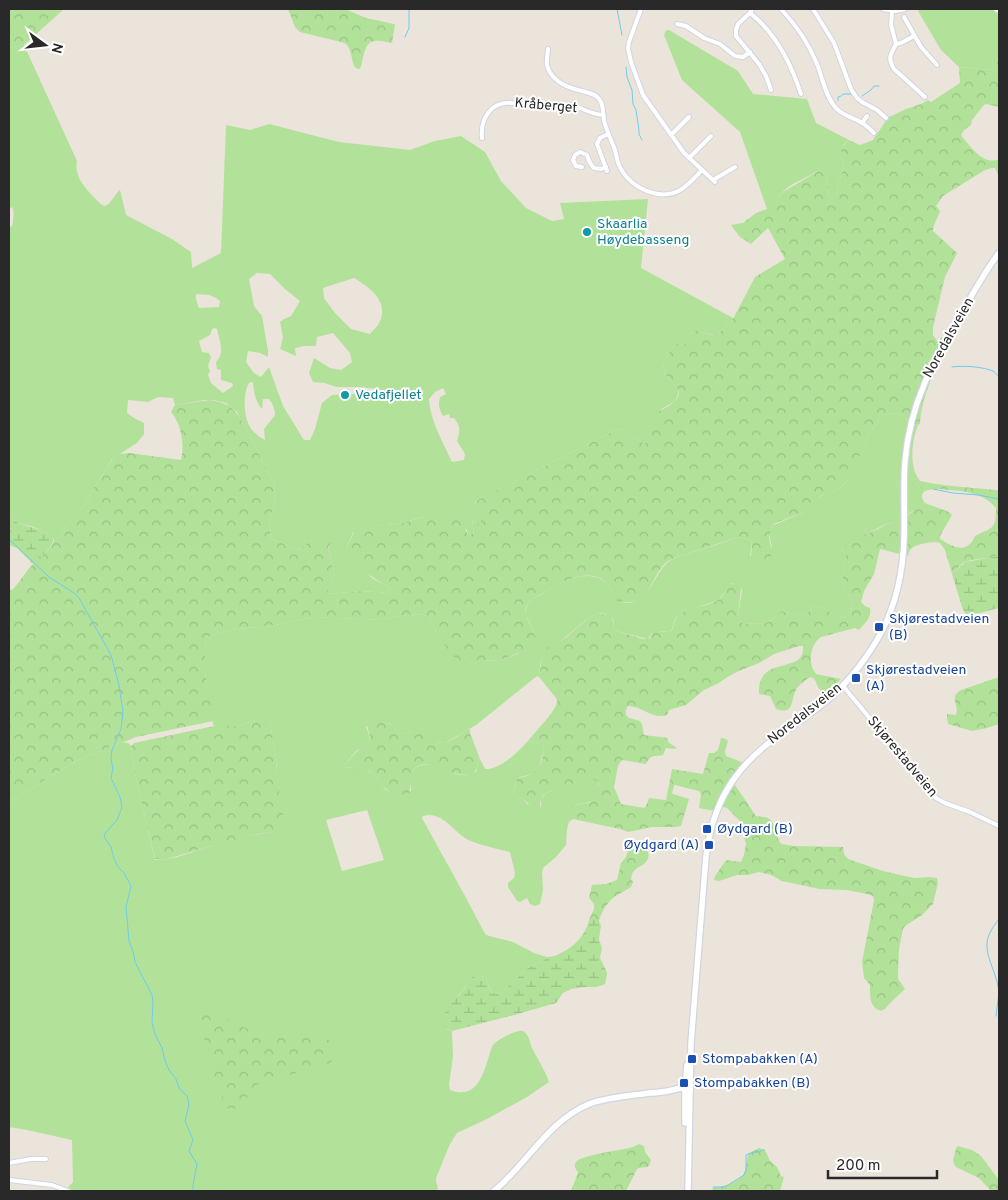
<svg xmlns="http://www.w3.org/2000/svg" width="1008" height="1200" font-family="Overpass,sans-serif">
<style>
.grass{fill:#b2e199;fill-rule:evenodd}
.forest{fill:url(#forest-crowns)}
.wetland{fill:url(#wetland-marsh)}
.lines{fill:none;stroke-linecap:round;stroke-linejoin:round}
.stream{stroke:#70ccec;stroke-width:1}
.minor-casing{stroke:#d1d4e2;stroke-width:6}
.secondary-casing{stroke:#d1d4e2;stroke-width:8}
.minor{stroke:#fff;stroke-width:4}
.secondary{stroke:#fff;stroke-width:5.5}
.culture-dot{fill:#0f9aa8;stroke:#fff;stroke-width:2}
.transit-dot{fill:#1a4fb4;stroke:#fff;stroke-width:2}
.labels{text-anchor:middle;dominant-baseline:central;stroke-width:4;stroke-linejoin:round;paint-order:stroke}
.street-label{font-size:14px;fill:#292929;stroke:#fff}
.culture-label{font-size:14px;fill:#0d838f;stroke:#fff;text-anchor:start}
.transit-label{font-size:14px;fill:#164399;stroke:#fff;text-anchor:start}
</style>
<defs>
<pattern id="forest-crowns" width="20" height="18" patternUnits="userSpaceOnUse" patternTransform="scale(1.25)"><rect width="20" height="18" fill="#b2e199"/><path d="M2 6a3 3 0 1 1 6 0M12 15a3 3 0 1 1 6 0" fill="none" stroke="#99c184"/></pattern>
<pattern id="wetland-marsh" width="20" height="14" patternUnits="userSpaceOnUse" patternTransform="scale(1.25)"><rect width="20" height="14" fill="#b2e199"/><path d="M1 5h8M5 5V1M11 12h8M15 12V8" fill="none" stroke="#99c184"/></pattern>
</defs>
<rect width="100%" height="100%" fill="#ebe4db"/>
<g class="grass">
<path d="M920 9H999V60L990 70 959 67 941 50 918 11Z"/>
<path d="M666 30H669L738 71 753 94 807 99 816 123 849 140 843 145 841 157 844 165 836 194 832 199 829 198C829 190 826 182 826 174L820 170C809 176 797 181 787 188 779 194 775 203 767 209L740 132 682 80 664 35Z"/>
<path d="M22 45H24L77 161C73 179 91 194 102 205L105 206C112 203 114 195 120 190L126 215 172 239 191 252 192 268 221 253 226 125 250 130 269 124 339 142 410 150 435 141 461 136 485 152 501 181 526 208 552 221 564 219 560 203 648 199 641 268 733 318V319L719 333 715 335 694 331 686 344 680 345 676 344C673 349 667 354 665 360 658 380 680 382 678 394 677 403 664 406 658 412 648 422 649 431 645 444L628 435 622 433 620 428 478 500 474 503 486 531 483 533 477 523 472 520 474 533 468 535 467 530 451 513 422 517 403 523 378 526 353 532 346 550 372 578 390 588 388 593 361 591 327 594 334 573 328 545 334 540 316 537 298 550 281 543 271 538 269 520 274 507 275 482 266 470 259 454 239 416 237 412 226 403 214 400H205L175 405 173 398 158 397 148 402 128 400 127 413 134 418 144 423V434L137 443 112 459 105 472 97 483 86 504 68 523 59 539 54 542V539L48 533 31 526 18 523 9 514V228L12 226C13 220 15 212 12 207L9 209V48ZM257 273 270 274 285 289 300 301 291 316 284 319 280 322 283 337 280 349 296 356 295 348 304 346H316L317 337 333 333 350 353 352 362 341 370 330 368 314 358 309 373 313 382 325 383 336 387H360L376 389 373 393 332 395 322 403 315 429 310 440H304L283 406 269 367 261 377 254 373 246 362 248 351 260 353 268 357V351L262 316 254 306 249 279ZM354 278C371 288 391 303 378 325 376 328 372 331 370 334L351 329 335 313 324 298 323 288ZM196 294 209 295 216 298 220 301 219 307 199 308 196 299ZM215 328 217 329C219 341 226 352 216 362L217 369 221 370V380L232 383 233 386 223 393 211 383 208 375 210 371 208 366 211 357 209 353 202 352 199 341 210 335 212 329ZM253 382C253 390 256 403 262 409L263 399H269C273 404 275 409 275 415L264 429 265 440C262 438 258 436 255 433 243 424 242 395 249 383ZM443 388 446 394 440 397C438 405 439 409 443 416L449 414 450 418H454C461 427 460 431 457 441L465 454 464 460 452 462C443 442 430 421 429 399L435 392Z"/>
<path d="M887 413 894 414 899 413 911 422 918 425C912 440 909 464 918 478L916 480 917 485 925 491C920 495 922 499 925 503 915 507 909 515 899 520 894 523 889 523 884 525 869 532 855 540 841 548L846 555C843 575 838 585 853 601L851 611 844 618 837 617 824 608 814 606 805 615 802 616 781 611C777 614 773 620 768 622 764 624 746 624 742 623 738 621 739 620 738 616L742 590 739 584 732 583 719 600 686 611 679 615 675 619 671 632 660 631 652 633 648 639H647L617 631 614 628 613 618 603 613H599C583 619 572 633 558 643 554 646 548 646 545 651 540 657 540 670 539 677L537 676 476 725 445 743 436 742 415 731C402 736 398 732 389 723H372L366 727C369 733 372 742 366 747 363 749 358 749 355 752 352 756 348 761 345 765L346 767C354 769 363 767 369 771 390 783 376 799 411 791V781L414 769C429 755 451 778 468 775 471 775 473 773 476 772L478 763 480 759 485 769C500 770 519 751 528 741L543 745 544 749 539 768 532 774 520 777 516 781 513 794 523 799 527 804 541 807V799L546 793 570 786 583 779 587 778 595 780 598 782C602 809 582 800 568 808L567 815 569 822 567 829 566 845 556 857 543 868 542 873 543 890 540 904 535 906 530 904 527 898 520 902 517 901 508 887V883L514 878 515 873 510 852C497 849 484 846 471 841 454 835 444 810 423 816L422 818 465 896 484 932 486 935 493 937 513 942 534 953 547 957 544 960 528 968 501 993 499 994 493 993 486 981 482 976 474 975 462 991 458 995 446 1029 452 1031 453 1056 449 1085 450 1090C476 1100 483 1076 489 1056 490 1053 491 1048 493 1045 497 1040 517 1029 523 1031 529 1034 530 1043 532 1048 538 1060 545 1070 549 1082L527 1097 487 1119 457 1133 450 1144 436 1178V1181L438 1188 437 1190 405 1191H73L68 1187 73 1182 72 1140 27 1130 9 1127V802L76 761 120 743C124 742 129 742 131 746L137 784 155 860C173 861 193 851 211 846 231 840 251 835 272 832L281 806 277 777 276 757 270 723 258 719 239 726H214L213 724 205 672V646L206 638C223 630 244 628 262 627 280 625 297 619 315 618 337 617 359 620 381 619 395 618 417 611 430 617L437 634 444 643 469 664 481 661 500 660 518 654 534 631 525 614C526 610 526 606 528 603 532 598 536 597 541 595 548 591 554 586 561 583 573 577 588 573 601 579 612 584 613 604 628 603 651 600 653 576 667 563 671 559 678 557 684 555 702 549 720 544 738 537L747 539 752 541 750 556 772 548 769 533 772 526 804 512 817 498 827 493 837 490 850 479 866 440 880 417ZM367 810 384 860 342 871 326 820Z"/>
</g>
<g class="forest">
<path d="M9 9H64L24 45 9 48Z"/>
<path d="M288 9H345L366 18 394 24 395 25 392 43C387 43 381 40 375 41 363 42 364 60 360 69 359 68 357 69 356 68 351 64 353 50 345 43L300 32 295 27Z"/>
<path d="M999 60V107L986 104 984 105 972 120 971 125 964 130 961 135 963 138C972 148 984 166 999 159V177L995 168H992L985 170 943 196 936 206 940 211C938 218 933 224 933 231L957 253 945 277 933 327V335L937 341 942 337 950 339C938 362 921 397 920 424L918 425 911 422 899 413 894 414 887 413 880 417 866 440 851 478 846 482 837 490 820 496 804 512 776 523 771 527 769 537 772 552 769 563 764 566 753 564 751 559 752 541 747 539 738 537C721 543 704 548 687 554 681 556 673 558 668 561 649 575 653 609 618 601 612 595 610 584 602 579 582 569 561 583 544 593 537 597 529 598 526 607 522 622 539 627 534 644L522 652 500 660 481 661 469 664 461 662 452 655 437 634 430 617C417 611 395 618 381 619 359 620 337 617 315 618 297 619 280 625 262 627 244 628 223 630 206 638L205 646V672L213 721 136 737 124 742 120 743 76 761 9 802V589L12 590 15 587C21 580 29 567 35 562 42 556 50 550 54 541L59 539 68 523 86 504 97 483 105 472 113 458 120 454 129 453 181 460C185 444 181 424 171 412L175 405 210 400 220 402 230 406 239 416 259 454 266 470 275 482 274 507 269 520 271 538 281 543 298 550 316 537 331 536 334 540 328 546 334 573 327 594 361 591 388 593 390 588C371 577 359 568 346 550L355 529 359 527 378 526 403 523 426 516 451 513 459 514 468 535 474 533 472 520 477 523 483 532 485 531 477 511 473 506 474 504 478 500 620 428 622 433 628 435 645 444C648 434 647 421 653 414 656 409 654 412 659 411 665 409 675 402 678 397 684 384 657 380 665 359 668 354 673 348 676 343L680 345 685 344 694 331 698 330 700 332 713 335 719 333 733 319 755 277 785 259 768 228 751 244 740 237 731 225 743 223 756 213 767 209 783 192 820 170 826 174C826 182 829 190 829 198L832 199 836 194 844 165 841 157V148L849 140 860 145 873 140 885 122 889 117 906 109 921 104 928 100 931 102 960 83 959 67 990 70Z"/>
<path d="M918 478 920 481C934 484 949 486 963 487 976 489 987 488 999 491V556C991 558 969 559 963 563 959 566 956 571 952 574L945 550 940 543C934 541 917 544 912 548 909 551 909 552 908 556L880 549 874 574 864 591 861 602 865 606 870 608C872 618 865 623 859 630L855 628 821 637C810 644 807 664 816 674L841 679 835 685 822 693V691C816 687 817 681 813 678 810 676 808 678 806 680 803 682 799 685 797 688 790 698 796 716 776 709L770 696 759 694C757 653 806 676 803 646H799L774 654 759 663 739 671 729 676 717 684 704 690 686 705 669 710 667 715C653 720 642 706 628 706L626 710V715L629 718 640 721 642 724 644 735 668 738V742L677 748 674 749 666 748 663 755C653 757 651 754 646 764L622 760 618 766 614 787 621 804 644 808 646 806 649 798 666 800 672 769 703 774 709 753H714L718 750 721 738 726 739 728 741 725 751 726 756 744 763 747 767 735 781V785L756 816C759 817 764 816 768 818 776 823 776 837 781 844L794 846 843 847 844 854 848 859 883 871 909 877 915 878 930 877 937 878 938 883 933 904 922 915 905 926 903 929 899 949 898 975V979L905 989 904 990 890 1003 885 1009 881 1011C869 1007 870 996 870 985L864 978 862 962 874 900 873 896 867 894 847 890 819 889 801 885 782 881 771 875 759 872 748 875H737L719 881 714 880 715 876 726 860 741 862 744 855 746 844 744 837 746 827 727 808 723 807 715 811 699 808 701 794 699 791 675 785 674 786 672 793 673 794 689 799 681 826 676 827H652L628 832 620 829 573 819 569 822C567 817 565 811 570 806L589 803 595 799 599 784 598 782C594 779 588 778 583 779 577 782 571 786 565 788 550 793 540 789 540 808L539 809 532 807 523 799 513 794 517 779C521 777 525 777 529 775 541 771 543 758 544 747L539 744 528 741C534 733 558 709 557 701 557 700 556 699 556 698L539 677 542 656 546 648C554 644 563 641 570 634 579 626 587 618 599 613L612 616 614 628 617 631 643 639H649L654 631 671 632C674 626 674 619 679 615 690 606 709 607 720 599 728 592 726 580 740 584L741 588 738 616C739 620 738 621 742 623 746 624 764 624 768 622 773 620 777 614 781 611L802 616 805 615 814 606 824 608 837 617 844 618 851 611 853 601C838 585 843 575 846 555L840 546 843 541 847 539 864 535 878 529 885 525 897 521 911 513 917 506 925 503 949 512 952 515 940 536V539C953 547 967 555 975 536 992 527 996 531 996 508 985 494 966 491 949 490 940 489 933 488 925 491L917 485 916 480Z"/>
<path d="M999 677V724L987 728 972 731 948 724 947 718V714L956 715C960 704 948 698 961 690Z"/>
<path d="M258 719 267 720 270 723 276 757 277 777 283 815V825L282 828 272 832 258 834 211 846 164 860 155 859 137 784 131 746 134 743 214 726H239Z"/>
<path d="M384 722C392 723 395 731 403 733 410 735 416 728 422 731 427 734 430 739 435 741 447 748 459 733 470 729V733L480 759C477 764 477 770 473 775 464 776 454 773 445 771 434 767 424 759 414 769L409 794 406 795 390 793 382 785 378 778 370 771 362 769 346 767 345 765 356 752 365 747 368 745 370 737 367 725 372 723Z"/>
<path d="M639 848C648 848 652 856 645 863 642 866 637 867 634 871 632 873 632 875 631 879L633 882 631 887C627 890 622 892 617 895 608 901 602 910 599 921H589C592 910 599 908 589 898L592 885 606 884 617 880 621 863 626 857 628 850Z"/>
<path d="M202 1011 218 1013 222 1015 232 1023 269 1036 279 1037 296 1034 326 1039C331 1041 332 1043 332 1048 332 1052 334 1060 330 1063 326 1066 317 1066 311 1067 304 1069 297 1073 290 1075 280 1078 269 1080 260 1083 245 1088 248 1115 226 1108L223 1105 222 1096 216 1084 200 1022V1012Z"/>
<path d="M639 1144 644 1146 645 1152 651 1160 649 1166C646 1169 641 1166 637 1169L626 1191H571L578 1173C576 1169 573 1166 576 1162 580 1155 623 1150 633 1147Z"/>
<path d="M958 1146 972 1150 981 1156 999 1180V1191H991L979 1178 956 1167 954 1164 953 1160 956 1148Z"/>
<path d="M759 1148 765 1150 770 1161 777 1167 781 1176 784 1177 780 1191H712L713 1188C722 1187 740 1182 744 1173 747 1166 746 1160 749 1153Z"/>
</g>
<g class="wetland">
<path d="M9 514 18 523 44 531 54 537C53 548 41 557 33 564L17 548 9 545Z"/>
<path d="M999 556V608L980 613 966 614 963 610 952 574 957 570 965 562Z"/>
<path d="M595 920 599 921 601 926 599 939 602 948 600 958 606 970 607 974 605 984 603 985 596 987H585L571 989 563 993 556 1003 514 1015 452 1031 445 1028C438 1014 456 999 464 989 467 984 470 980 474 975 487 974 486 984 493 993L499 994 501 993 528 968 544 960 547 957C553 957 557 955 563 952 576 945 584 936 589 921Z"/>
</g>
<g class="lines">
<g class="stream">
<path d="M617 9 622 35"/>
<path d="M405 37 409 28V9"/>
<path d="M626 67 627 77 632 90 633 104 636 110 639 130V134L642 140"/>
<path d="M842 95 844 94H851"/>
<path d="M862 96 871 90 874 86H879"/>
<path d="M838 100V97L841 96"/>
<path d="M952 367C962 365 984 367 993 371 996 373 997 375 999 377"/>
<path d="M933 489 953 493 978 495 999 499"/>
<path d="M9 539 49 577 74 593 79 598 111 655 119 685 123 712 121 729 112 750 111 759 113 768 111 778 120 797 122 807 117 820 106 832 104 837 111 847 114 859 118 867 124 873 131 886 126 907 129 941 133 951 135 962 152 995 153 1002 152 1023 155 1034 162 1048 165 1061 169 1070 176 1079 179 1088 187 1096 189 1105 185 1121 193 1140 189 1151 197 1164 193 1185V1191"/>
<path d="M999 919C981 941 986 950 995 975 997 981 998 986 999 991"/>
<path d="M996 1016 999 992"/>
<path d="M713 1187H725L744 1175 746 1170V1155C751 1152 758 1153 764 1150"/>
</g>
<defs>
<g id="minor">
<path d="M641 9 629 42 628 48 631 62 643 95 684 153 715 182"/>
<path d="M752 9 750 13 738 24 736 30V36L759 64 766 76 771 90"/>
<path d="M781 9C796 25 809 44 817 64 823 79 825 95 835 107 842 116 853 117 862 123 866 125 870 129 874 133"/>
<path d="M813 9 834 43 851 89 857 98 862 102 877 110 886 118"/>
<path d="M883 9 895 11 905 9"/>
<path d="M996 9 999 11"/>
<path d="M892 11 891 25 896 44 901 43 914 36"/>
<path d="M750 13C776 33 791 63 801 94"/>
<path d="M904 17 921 47 937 65"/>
<path d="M677 24 686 26 704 38 720 44 735 56 743 57 750 52"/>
<path d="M896 44C891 55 887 57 894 69L925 97"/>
<path d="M548 49C548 54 546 60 547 65 551 81 568 88 582 91 588 93 595 93 599 99 604 104 603 114 604 121 607 131 611 140 615 150 616 155 617 160 619 165 625 179 638 189 653 193 677 199 687 186 702 170"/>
<path d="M862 123 867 116"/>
<path d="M671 135 689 117"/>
<path d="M482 138C480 119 491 101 512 103 520 103 527 107 535 107 547 108 558 103 570 105 581 107 592 115 603 115"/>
<path d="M689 158 711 136"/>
<path d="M582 167 576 166 573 160 575 155 580 152 587 155 590 163 594 168 601 169 606 167"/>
<path d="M607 171 597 144 600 138 608 134"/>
<path d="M713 180 735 167"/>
<path d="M843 686 936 798 945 803 970 812 999 826"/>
<path d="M9 1163 31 1159H46"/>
<path d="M9 1180 52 1185 68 1191"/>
</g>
<g id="secondary">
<path d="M685 1123V1088L687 1065"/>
<path d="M494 1191C527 1164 548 1121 589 1104 608 1097 629 1096 649 1093 655 1093 662 1092 668 1091 673 1090 678 1088 683 1088 687 1088 686 1088 690 1090"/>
<path d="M688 1191 691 1043 706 856C712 806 733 769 774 739 793 725 814 712 831 697 852 678 869 655 882 631 896 603 903 571 904 540 905 514 903 487 905 461 910 402 934 360 963 311 974 291 985 271 999 253"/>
</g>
</defs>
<use href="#minor" class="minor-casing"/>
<use href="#secondary" class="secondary-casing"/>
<use href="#minor" class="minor"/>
<use href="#secondary" class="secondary"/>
</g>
<g class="culture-dot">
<circle cx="587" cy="232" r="5"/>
<circle cx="345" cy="395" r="5"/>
</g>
<g class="transit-dot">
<rect x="874" y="622" width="10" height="10" rx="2.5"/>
<rect x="851" y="673" width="10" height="10" rx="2.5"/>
<rect x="702" y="824" width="10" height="10" rx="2.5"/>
<rect x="704" y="840" width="10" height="10" rx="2.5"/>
<rect x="687" y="1054" width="10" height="10" rx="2.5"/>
<rect x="679" y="1078" width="10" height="10" rx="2.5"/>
</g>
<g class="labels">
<g class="street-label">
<text transform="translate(546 106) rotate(5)">Kråberget</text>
<text transform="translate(949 338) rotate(-61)">Noredalsveien</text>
<text transform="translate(805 714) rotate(-38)">Noredalsveien</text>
<text transform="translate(902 757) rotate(50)">Skjørestadveien</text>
</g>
<g class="culture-label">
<text x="597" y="224">Skaarlia<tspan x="597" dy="16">Høydebasseng</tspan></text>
<text x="355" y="395">Vedafjellet</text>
</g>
<g class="transit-label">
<text x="889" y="619">Skjørestadveien<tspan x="889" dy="16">(B)</tspan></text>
<text x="866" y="670">Skjørestadveien<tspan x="866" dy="16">(A)</tspan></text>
<text x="717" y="829">Øydgard (B)</text>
<text x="699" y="845" text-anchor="end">Øydgard (A)</text>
<text x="702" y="1059">Stompabakken (A)</text>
<text x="694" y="1083">Stompabakken (B)</text>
</g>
</g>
<rect width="1008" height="1200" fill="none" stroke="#292929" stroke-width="20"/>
<g transform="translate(45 45) rotate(105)" stroke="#ffffff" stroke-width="4" paint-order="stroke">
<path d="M0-4L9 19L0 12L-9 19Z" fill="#292929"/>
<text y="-8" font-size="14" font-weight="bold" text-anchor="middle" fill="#292929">N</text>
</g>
<path d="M828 1170v8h109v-8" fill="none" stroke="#292929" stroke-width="2.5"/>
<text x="836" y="1170" font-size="15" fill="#292929" stroke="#ffffff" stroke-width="4" paint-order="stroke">200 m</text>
</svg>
